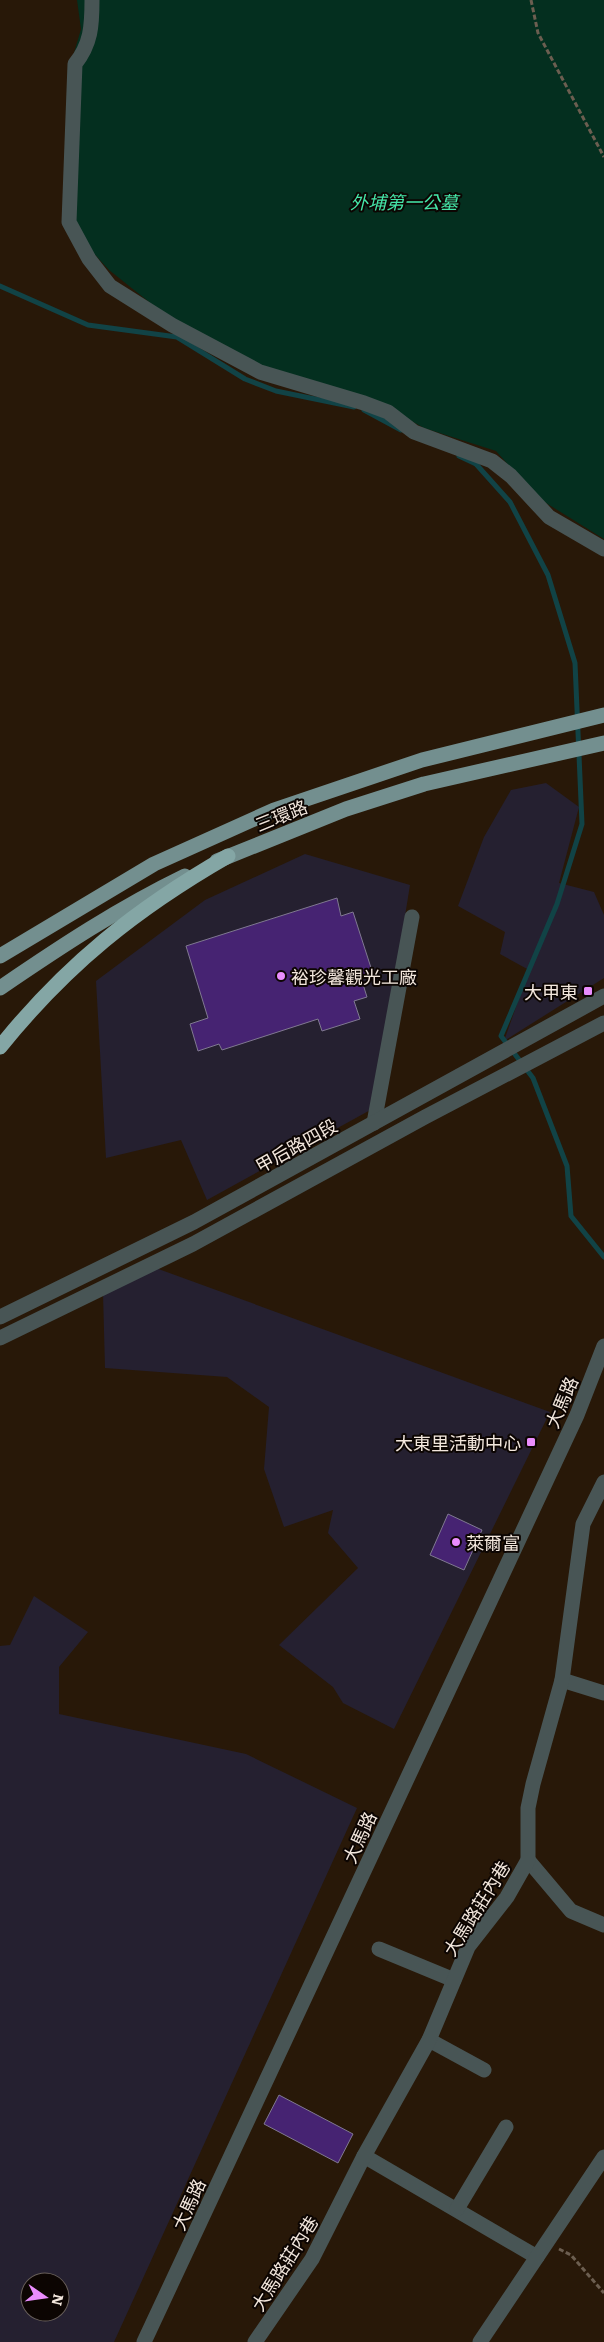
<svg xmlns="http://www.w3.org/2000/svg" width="604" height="2342" font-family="Literata,'Noto Sans TC',serif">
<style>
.industrial{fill:#252030;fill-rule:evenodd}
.green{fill:#042f1f}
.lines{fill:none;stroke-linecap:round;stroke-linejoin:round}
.stream{stroke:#114346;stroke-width:5}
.building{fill:#462372;stroke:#807991}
.path{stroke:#6c5e50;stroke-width:3;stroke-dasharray:5 2.5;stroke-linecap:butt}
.minor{stroke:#485555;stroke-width:15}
.major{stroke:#738f8f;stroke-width:15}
.highway{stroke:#84a6a5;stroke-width:15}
.poi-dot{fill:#ea8dfd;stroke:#0c0502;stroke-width:2}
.labels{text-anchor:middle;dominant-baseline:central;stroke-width:4;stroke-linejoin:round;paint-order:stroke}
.park-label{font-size:18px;font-style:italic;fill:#45e6a8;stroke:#0c0502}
.street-label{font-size:18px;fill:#f3e7dd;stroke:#0c0502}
.poi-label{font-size:18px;fill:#f3e7dd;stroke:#0c0502;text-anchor:start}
</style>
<rect width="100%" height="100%" fill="#281808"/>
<g class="industrial">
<path d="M546 783 579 807 559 883 594 892 604 915V978L504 1041 529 970 500 954 505 932 458 906 484 837 511 790Z"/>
<path d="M305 854 410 885 374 1108 207 1200 181 1140 106 1158 96 981 205 900Z"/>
<path d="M153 1267 550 1412 394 1729 343 1703 333 1687 279 1645 358 1568 328 1533 333 1510 284 1527 264 1469 269 1407 227 1377 105 1368 103 1293Z"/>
<path d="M34 1596 88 1632 59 1667V1714L246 1754 357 1808 114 2342H0V1646L10 1645ZM30 2282H60V2312H30Z"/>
</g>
<path class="green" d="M77 0H604V539L538 498 496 451 424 428 370 398 246 363 173 321 109 270 87 246 67 201 70 67 81 29Z"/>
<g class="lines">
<g class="stream">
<path d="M0 286 88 325 177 337 245 379 276 391 354 407"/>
<path d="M364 410 401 430"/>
<path d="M459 456 476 464 510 502 548 575 575 663 582 824 557 904 501 1036 533 1078 567 1166 571 1216 604 1257"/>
</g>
</g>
<g class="building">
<path d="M337 898 341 916 353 912 373 974 361 978 367 997 354 1001 360 1019 322 1031 318 1019 222 1050 219 1044 198 1051 190 1024 208 1018 186 946Z"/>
<path d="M448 1514 482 1530 464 1570 430 1555Z"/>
<path d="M279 2095 353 2134 338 2163 264 2124Z"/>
</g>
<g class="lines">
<g class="path">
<path d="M531 0 538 33 604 157"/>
<path d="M559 2249 571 2255 604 2293"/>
</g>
<g class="minor">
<path d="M92 0C92 26 91 44 75 64L69 222 89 259 110 286 172 325 260 372 364 403 388 412 414 432 492 461 511 476 549 517 604 549"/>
<path d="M374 1123 412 917"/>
<path d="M0 1317 194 1222 604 996"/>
<path d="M0 1338 193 1244 425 1117 604 1023"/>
<path d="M562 1680 604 1693"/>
<path d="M528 1860 571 1911 604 1925"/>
<path d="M379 1949 454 1980"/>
<path d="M429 2040 484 2070"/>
<path d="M364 2156 537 2257"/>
<path d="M457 2209 506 2127"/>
<path d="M144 2342 577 1415 604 1346"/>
<path d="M255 2342 312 2259 364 2156 429 2040 468 1947 507 1897 528 1860V1808L533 1784 562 1680 583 1524 604 1482"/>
<path d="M480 2342 604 2157"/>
</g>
<g class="major">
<path d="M217 861 346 809 424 784 604 743"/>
<path d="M0 956 154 864 274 810 422 760 604 715"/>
<path d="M0 988C60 947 119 908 185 876"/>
</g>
<path class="highway" d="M0 1047C67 964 136 909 228 856"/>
</g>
<g class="poi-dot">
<circle cx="281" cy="976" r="5"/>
<rect x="583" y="986" width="10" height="10" rx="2.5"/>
<rect x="526" y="1437" width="10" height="10" rx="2.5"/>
<circle cx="456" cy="1542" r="5"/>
</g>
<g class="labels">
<g class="park-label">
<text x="404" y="201">外埔第一公墓</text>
</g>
<g class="street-label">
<text transform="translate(281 815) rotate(-22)">三環路</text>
<text transform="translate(296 1145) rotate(-29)">甲后路四段</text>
<text transform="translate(561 1402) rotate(-67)">大馬路</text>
<text transform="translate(359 1837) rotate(-65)">大馬路</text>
<text transform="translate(476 1908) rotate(-58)">大馬路莊內巷</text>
<text transform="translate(188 2204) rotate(-65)">大馬路</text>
<text transform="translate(284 2263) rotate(-58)">大馬路莊內巷</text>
</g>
<g class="poi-label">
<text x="291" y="976">裕珍馨觀光工廠</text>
<text x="578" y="991" text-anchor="end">大甲東</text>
<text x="521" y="1442" text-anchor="end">大東里活動中心</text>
<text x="466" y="1542">萊爾富</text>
</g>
</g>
<g transform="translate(45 2297) rotate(103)"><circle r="24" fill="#0c0502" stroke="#685f5a"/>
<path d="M0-4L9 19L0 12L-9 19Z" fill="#ea8dfd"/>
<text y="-8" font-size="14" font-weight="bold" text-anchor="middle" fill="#f3e7dd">N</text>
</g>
</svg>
